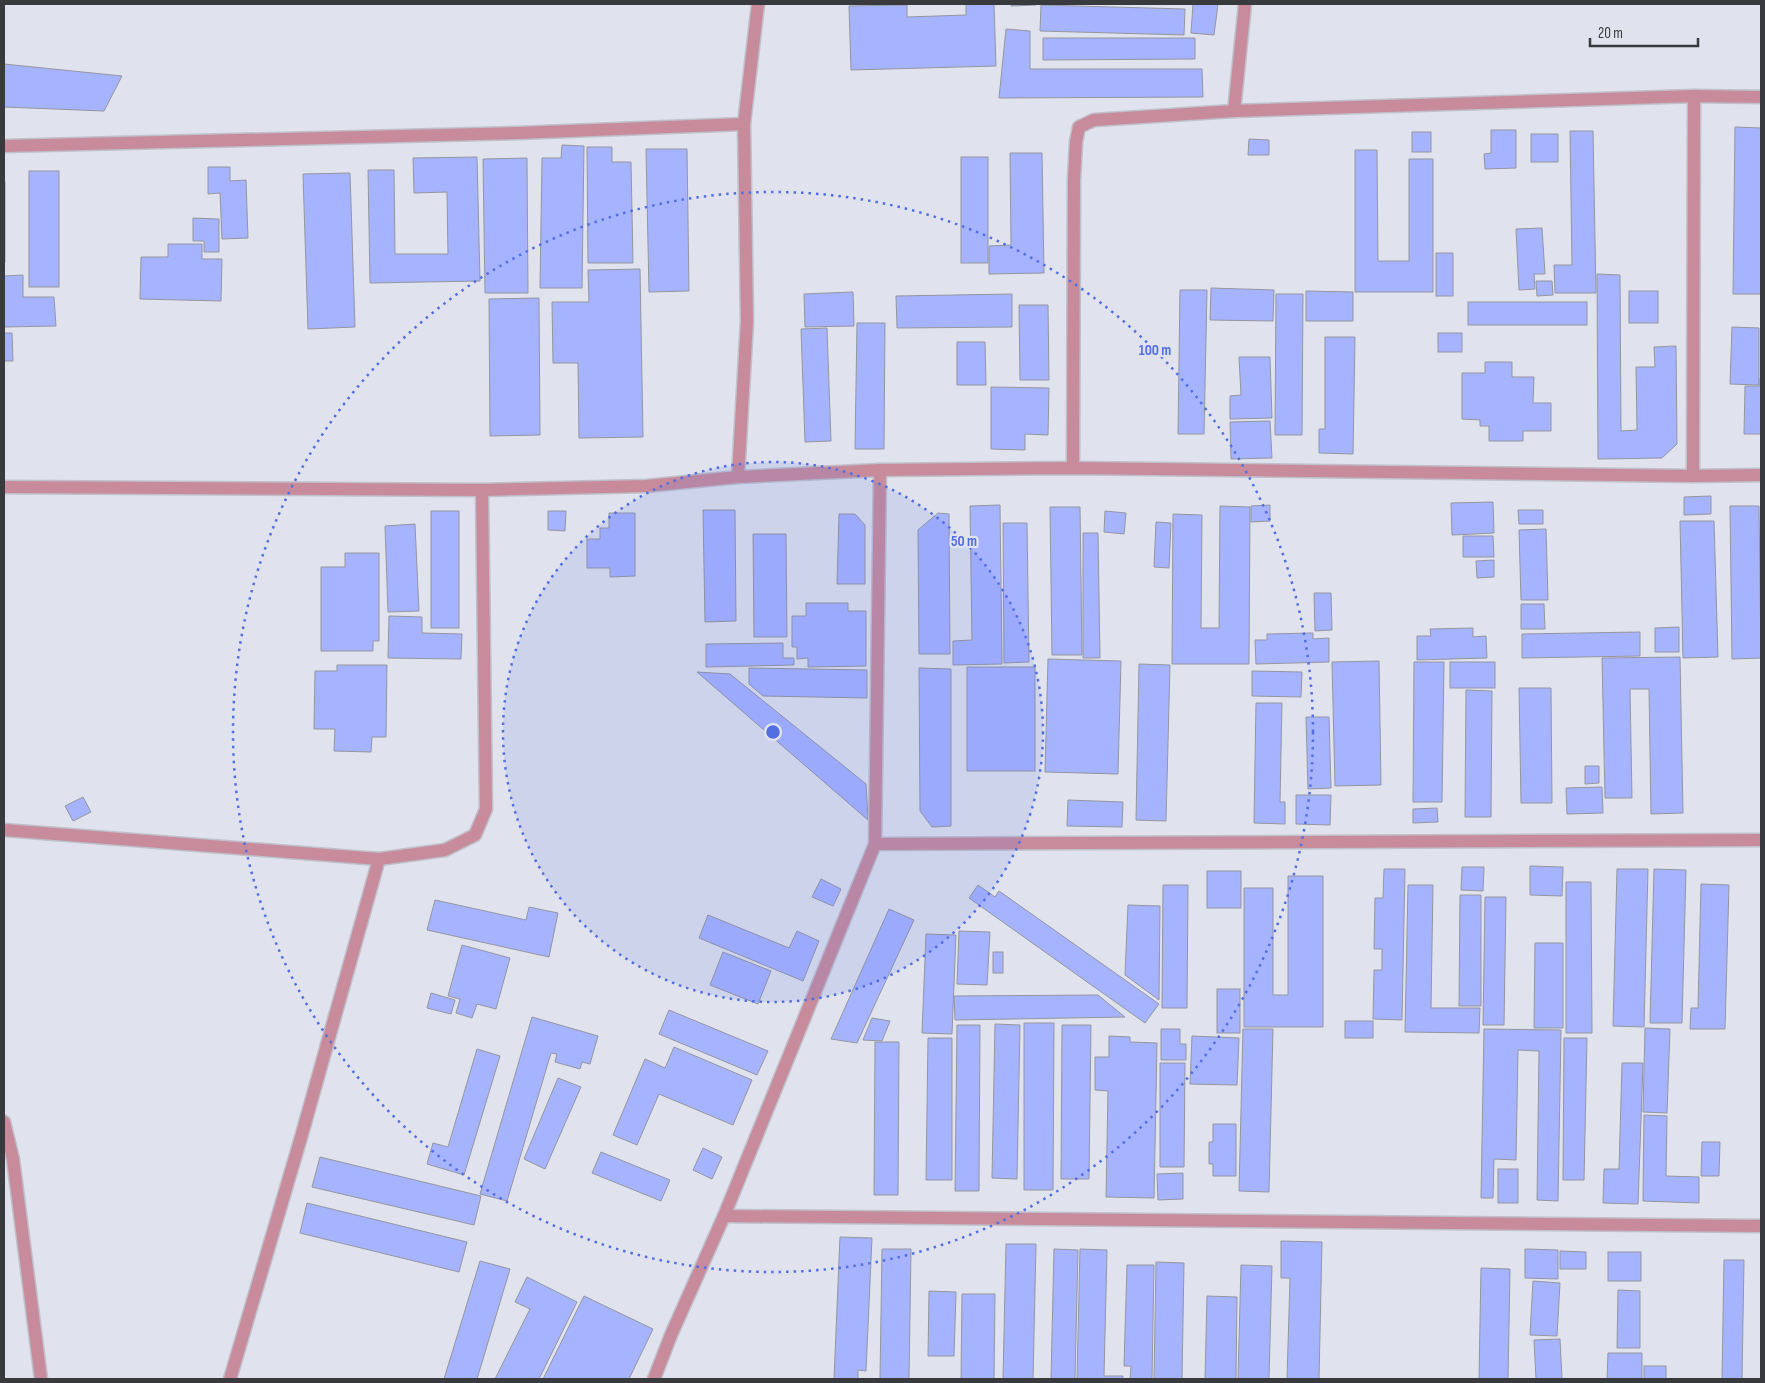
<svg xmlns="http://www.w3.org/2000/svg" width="1765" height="1383" font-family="'Sofia Sans Condensed',sans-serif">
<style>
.building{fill:#a6b3ff;stroke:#94969f}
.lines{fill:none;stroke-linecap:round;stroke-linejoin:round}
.minor-casing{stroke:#bfc0ca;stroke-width:15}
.minor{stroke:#c78b9c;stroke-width:12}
.ring{fill:none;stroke:#526ee3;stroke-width:2.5;stroke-dasharray:2.5 5}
.centre{fill:#526ee3;stroke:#e0e2ed;stroke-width:2.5}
.ring-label{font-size:15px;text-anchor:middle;font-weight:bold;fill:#526ee3;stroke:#e0e2ed;stroke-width:4.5;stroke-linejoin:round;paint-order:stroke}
</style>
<rect width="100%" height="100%" fill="#e0e2ed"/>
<g class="building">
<path d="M966 4H994L996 66 851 70 849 6 907 5V17L966 15Z"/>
<path d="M1011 4H1036V5L1011 6Z"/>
<path d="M1193 4H1218L1214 35 1191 33Z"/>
<path d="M1041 5 1185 9 1184 35 1040 31Z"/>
<path d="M1006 29 1030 31V69H1202L1203 97 999 98Z"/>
<path d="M1043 38H1195V59L1043 60Z"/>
<path d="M4 64 122 76 104 111 4 107Z"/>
<path d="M1735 127 1761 128V294H1733Z"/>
<path d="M1491 130H1516V168L1485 169 1484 154 1491 153Z"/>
<path d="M1570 131H1593L1596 293H1555L1554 265H1572Z"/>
<rect x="1412" y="132" width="19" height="20"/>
<rect x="1531" y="134" width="27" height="28"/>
<path d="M1249 139 1269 140V155H1248Z"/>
<path d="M562 145 584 146 582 288H540L542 158H561Z"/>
<path d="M587 147H612V162H631L633 263H588Z"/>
<path d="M646 149H687L689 291 649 292Z"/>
<path d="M1355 150H1377L1378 261H1409V159H1433V292H1355Z"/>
<path d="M1010 153H1042L1044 273 989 274V246L1011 245Z"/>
<path d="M477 157 480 281 370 283 368 170H394L395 254H448L447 192 414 193 413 158Z"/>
<rect x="961" y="157" width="27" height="106"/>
<path d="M527 158 528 293H485L483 159Z"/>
<path d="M208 167H230V181L246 180 248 238 222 239 220 193 208 194Z"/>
<rect x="29" y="171" width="30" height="116"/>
<path d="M350 173 355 327 308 329 303 174Z"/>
<rect x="4" y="182" width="1" height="80"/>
<path d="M193 218 219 219V252H204V241H193Z"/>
<path d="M1542 228 1545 274H1534L1535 289 1519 290 1516 229Z"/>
<path d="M168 244H202V259H222L221 301 140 299 141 257H168Z"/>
<rect x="1436" y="253" width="17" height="43"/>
<path d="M640 269 643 437 579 438 578 363H553L552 302H589L588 270Z"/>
<path d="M1597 274 1620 275 1621 431 1637 430 1636 367H1655L1654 347 1676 346 1677 444 1662 458 1598 459Z"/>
<path d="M23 275V297H54L56 326 4 327V276Z"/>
<path d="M1536 281H1552L1553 295 1537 296Z"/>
<path d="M1211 288 1274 290 1273 321 1210 320Z"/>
<path d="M1180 290H1207L1204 434H1178Z"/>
<path d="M1306 291 1353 292V321H1306Z"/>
<rect x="1629" y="291" width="29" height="32"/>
<path d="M853 292 854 326 805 327 804 294Z"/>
<path d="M1012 294V327L897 328 896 296Z"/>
<path d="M1276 294H1303L1302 435H1275Z"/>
<path d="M539 298 540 435 490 436 489 299Z"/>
<rect x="1468" y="302" width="119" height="23"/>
<path d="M1019 305H1048L1049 380H1020Z"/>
<path d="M857 323H885L884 449H855Z"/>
<path d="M1732 327 1759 328V385L1730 384Z"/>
<path d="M827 328 831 441 805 442 801 329Z"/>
<path d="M4 333H12L13 361H4Z"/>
<rect x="1438" y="333" width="24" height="19"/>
<path d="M1325 337H1355L1353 454 1319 453V429H1325Z"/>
<path d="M957 342H985L986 385H957Z"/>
<path d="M1239 357H1270L1272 418 1230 419V396L1241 395Z"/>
<path d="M1485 362H1512V377H1534L1533 403H1551V431H1523V441H1489V426H1480V420L1462 419V373H1485Z"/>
<path d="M1759 379H1761V434H1744L1745 386H1759Z"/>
<path d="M991 387 1049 388 1048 435 1025 434V450L991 449Z"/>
<path d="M1270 421 1272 458 1231 459 1230 422Z"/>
<path d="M1711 496V514L1684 515V497Z"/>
<path d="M1493 502 1494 533 1452 535 1451 503Z"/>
<path d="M1000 505 1002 664 953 665V641L972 640 970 506Z"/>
<path d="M1270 505V521L1251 522V506Z"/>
<path d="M1220 506 1250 507 1249 664H1172L1173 514 1202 515 1201 628H1219Z"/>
<path d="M1730 506H1759L1761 658 1732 659Z"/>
<path d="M1050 507H1080L1082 655H1052Z"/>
<path d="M703 510H735L736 621 705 622Z"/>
<path d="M1518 510H1543V524H1519Z"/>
<rect x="431" y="511" width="28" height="117"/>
<path d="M548 511H566L565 531 548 530Z"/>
<path d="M1105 511 1126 513 1124 534 1104 532Z"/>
<path d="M609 513H635V576L610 577V568H587V539H600V528H609Z"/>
<path d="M938 513 949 514 950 654H919L918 530Z"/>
<path d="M839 514H855L865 525V584H837Z"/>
<path d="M1680 521H1714L1718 657 1683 658Z"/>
<path d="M1156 522 1171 523 1169 568 1154 567Z"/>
<path d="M1003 523H1027L1029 662 1004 663Z"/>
<path d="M415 524 419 611 388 612 385 526Z"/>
<path d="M1546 529 1548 600H1521L1519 530Z"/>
<path d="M1083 533H1098L1100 658H1083Z"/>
<path d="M753 534H786L787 637H754Z"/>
<path d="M1463 536H1493L1494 557H1463Z"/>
<path d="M345 553H379V641H373V651H321V567H345Z"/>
<path d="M1494 560V577L1477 578 1476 561Z"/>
<path d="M1314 593H1331L1332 630 1315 631Z"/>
<path d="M806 603H848V611H866V666L808 667V658L797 659V647H792V616H806Z"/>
<path d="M1521 604H1544L1545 629H1521Z"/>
<path d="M389 616 422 617V633L462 634 461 659 388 658Z"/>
<path d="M1679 627V652H1655V628Z"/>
<path d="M1473 628V637L1486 636 1487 658 1417 660V636H1431L1430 629Z"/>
<path d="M1640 632V656L1522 658V634Z"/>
<path d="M1313 633V639L1329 638V662L1256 664 1255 640H1267V634Z"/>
<path d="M783 643V658H794V665L706 667V644Z"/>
<path d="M1680 657 1683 813 1651 814 1649 689H1630L1632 798H1605L1602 658Z"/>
<path d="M1048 659 1121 661 1118 774 1045 772Z"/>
<path d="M1379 661 1381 785 1335 786 1332 662Z"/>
<path d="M1414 662H1444L1442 802H1413Z"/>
<rect x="1450" y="662" width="45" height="26"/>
<path d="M1139 664 1170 665 1166 821 1136 820Z"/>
<path d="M337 665H387L386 737H372L371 752 334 751 335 729H314L315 671H337Z"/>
<rect x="967" y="667" width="68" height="104"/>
<path d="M749 668 867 670V698L763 696 749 684Z"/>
<path d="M919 668 951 669V826L932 827 920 811Z"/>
<path d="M1252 671 1302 672 1301 697 1252 696Z"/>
<path d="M697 672 730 674 866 784 868 820Z"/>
<path d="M1519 688H1551L1552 803H1521Z"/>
<path d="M1466 690 1492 691 1491 817H1465Z"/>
<path d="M1256 703H1282L1280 802H1285V824L1254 823Z"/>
<path d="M1306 717H1329L1331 788 1308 789Z"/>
<path d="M1585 766H1599V783L1585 784Z"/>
<path d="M1602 787 1603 813 1567 814 1566 788Z"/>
<path d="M1296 795H1331L1330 825 1296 824Z"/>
<path d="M83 797 91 812 73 821 65 806Z"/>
<path d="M1068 800 1123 802 1122 827 1067 826Z"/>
<path d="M1437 808 1438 822 1413 823V809Z"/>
<path d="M1530 866 1563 867 1562 896 1530 895Z"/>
<path d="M1462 867H1484L1483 891 1461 890Z"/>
<path d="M1384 869H1405L1402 1020 1373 1019 1374 970H1382V949H1374L1375 898H1383Z"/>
<path d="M1617 869H1648L1644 1027 1613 1026Z"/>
<path d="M1654 869 1686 870 1682 1023H1650Z"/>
<rect x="1207" y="871" width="34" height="37"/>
<path d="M1288 876H1323V1027H1244V888H1273V995H1288Z"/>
<path d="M821 879 841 889 833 906 812 897Z"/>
<path d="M1566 882H1591L1592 1033H1566Z"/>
<path d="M1701 884 1729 885 1725 1029H1690L1691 1008H1698Z"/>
<path d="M978 885 995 897 999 891 1159 1004 1145 1023 969 898Z"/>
<path d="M1163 885H1188L1187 1008H1162Z"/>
<path d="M1408 885H1433L1431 1008H1480L1479 1033 1405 1032Z"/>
<path d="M1460 895H1481V1006H1459Z"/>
<path d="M1485 897H1506L1504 1025H1483Z"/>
<path d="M435 900 526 920 529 907 558 913 549 957 427 930Z"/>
<path d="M1128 905 1160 906 1159 1000 1125 975Z"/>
<path d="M889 909 914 920 857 1043 831 1039Z"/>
<path d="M708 915 789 948 797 931 819 941 803 981 699 938Z"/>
<path d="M959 931 990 932 987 985 957 984Z"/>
<path d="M926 934 956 935 952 1034 922 1033Z"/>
<path d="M1535 943H1563V1028H1534Z"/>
<path d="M462 945 510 958 496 1009 477 1004 472 1018 456 1013 460 999 448 996Z"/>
<path d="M723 952 771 971 758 1004 710 985Z"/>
<rect x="993" y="952" width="10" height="21"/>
<rect x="1217" y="989" width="23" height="44"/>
<path d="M431 993 455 1000 451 1014 427 1008Z"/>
<path d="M1098 995 1125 1017 955 1020 954 996Z"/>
<path d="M669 1010 768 1051 757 1075 659 1034Z"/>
<path d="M532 1017 598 1036 590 1064 582 1062 580 1069 555 1062 557 1054 551 1053 507 1201 480 1194Z"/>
<path d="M872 1018 890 1021 882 1041 863 1040Z"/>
<rect x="1345" y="1021" width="28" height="17"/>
<path d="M1024 1023H1054L1053 1190H1024Z"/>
<path d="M995 1024 1020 1025 1017 1179 992 1178Z"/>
<path d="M957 1025H980L979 1191H955Z"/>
<path d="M1062 1025H1091L1089 1179H1061Z"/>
<path d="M1645 1028 1670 1029 1667 1113 1643 1112Z"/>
<path d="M1161 1029H1180V1044H1186V1060H1161Z"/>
<path d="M1243 1029H1273L1269 1192 1239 1191Z"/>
<path d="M1484 1029 1561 1030 1558 1201 1537 1200 1539 1051 1518 1050 1516 1160 1494 1159 1493 1198H1481Z"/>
<path d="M1109 1036 1130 1037V1042L1157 1043 1154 1198 1106 1197 1108 1091 1095 1090V1057H1109Z"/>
<path d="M1192 1036 1239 1038 1237 1085 1190 1084Z"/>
<path d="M928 1038H952V1180H926Z"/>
<path d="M1564 1038H1587L1584 1180H1563Z"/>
<path d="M875 1042H899L898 1195H874Z"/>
<path d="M674 1047 752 1080 733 1125 659 1094 637 1145 613 1135 645 1059 665 1068Z"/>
<path d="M477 1049 500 1056 464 1175 427 1164 433 1143 448 1147Z"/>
<path d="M1160 1063H1185L1184 1167H1160Z"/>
<path d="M1622 1063H1643L1638 1204 1603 1203 1604 1169H1619Z"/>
<path d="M558 1078 581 1087 545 1169 524 1159Z"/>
<path d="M1644 1115 1667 1116 1666 1176 1699 1177V1203L1643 1201Z"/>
<path d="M1213 1124H1236V1176H1213V1164H1209V1142H1213Z"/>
<path d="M1702 1142H1720L1719 1176H1701Z"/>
<path d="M703 1148 722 1157 712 1179 693 1170Z"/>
<path d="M601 1152 670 1180 661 1201 592 1173Z"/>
<path d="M320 1157 481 1196 474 1225 312 1187Z"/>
<rect x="1498" y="1169" width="20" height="34"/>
<path d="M1183 1173V1199L1158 1200 1157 1174Z"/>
<path d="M307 1203 467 1242 459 1272 300 1233Z"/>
<path d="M840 1237 872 1238 866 1371 858 1370V1379H834Z"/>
<path d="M1281 1241 1322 1242 1319 1379H1287L1290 1278H1281Z"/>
<path d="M1006 1244H1036L1033 1379H1003Z"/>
<path d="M882 1249H911L909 1379H880Z"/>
<path d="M1054 1249 1078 1250 1075 1379H1051Z"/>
<path d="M1080 1249 1107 1250 1104 1376H1123V1379H1077Z"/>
<path d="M1525 1249 1558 1250V1279L1525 1278Z"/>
<path d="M1560 1251 1586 1252V1269H1560Z"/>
<rect x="1608" y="1252" width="33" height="29"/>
<path d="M1724 1260H1744L1742 1379H1722Z"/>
<path d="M480 1261 510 1269 477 1379H444Z"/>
<path d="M1156 1262 1184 1263 1182 1379H1154Z"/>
<path d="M1127 1265H1154L1152 1379H1130L1131 1366H1124Z"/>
<path d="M1241 1265 1272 1266 1269 1379H1238Z"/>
<path d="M1481 1268 1510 1269 1508 1379H1479Z"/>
<path d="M527 1277 577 1302 539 1379H495L530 1309 515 1302Z"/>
<path d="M1533 1281 1560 1283 1557 1336 1530 1335Z"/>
<path d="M1618 1290 1640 1291V1348H1617Z"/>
<path d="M929 1291 956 1292 954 1356H928Z"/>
<path d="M962 1294H995L994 1379H961Z"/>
<path d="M584 1296 653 1329 629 1379H543Z"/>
<path d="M1207 1296 1237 1297 1236 1379H1205Z"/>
<path d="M1560 1339 1562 1379H1536L1534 1340Z"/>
<path d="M1608 1353H1642V1379H1607Z"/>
<rect x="1644" y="1366" width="22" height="13"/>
</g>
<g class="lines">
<defs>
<g id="minor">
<path d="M758 4 744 124 747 321 738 477 880 470 1073 468 1693 476 1761 475"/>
<path d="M1234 111 1245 4"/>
<path d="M4 146 518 133 744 124"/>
<path d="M1073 468 1074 180 1076 142 1079 127 1094 120 1234 111 1694 96 1761 97"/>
<path d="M1693 476 1694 96"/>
<path d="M4 487 482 490 486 809 475 835 445 850 379 859 4 830"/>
<path d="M482 490 646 486 738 477"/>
<path d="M875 844 1761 840"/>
<path d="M4 1122 13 1159 41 1379"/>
<path d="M724 1216 1761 1226"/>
<path d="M230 1379 302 1134 379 859"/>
<path d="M654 1379 671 1335 724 1216 875 844 880 470"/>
</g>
</defs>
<use href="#minor" class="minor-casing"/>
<use href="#minor" class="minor"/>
</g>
<circle cx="773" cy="732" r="270" fill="#526ee3" fill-opacity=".12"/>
<g class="ring">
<circle cx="773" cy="732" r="270"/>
<circle cx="773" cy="732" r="540"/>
</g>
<circle cx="773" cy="732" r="8" class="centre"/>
<g class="ring-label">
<text x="1155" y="355">100 m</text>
<text x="964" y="546">50 m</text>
</g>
<rect width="1765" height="1383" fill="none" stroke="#393a3e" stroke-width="10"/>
<path d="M1590 38v8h108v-8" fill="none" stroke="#393a3e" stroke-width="2.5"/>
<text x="1598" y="38" font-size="15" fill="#393a3e" stroke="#e0e2ed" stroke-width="4" paint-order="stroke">20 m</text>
</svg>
